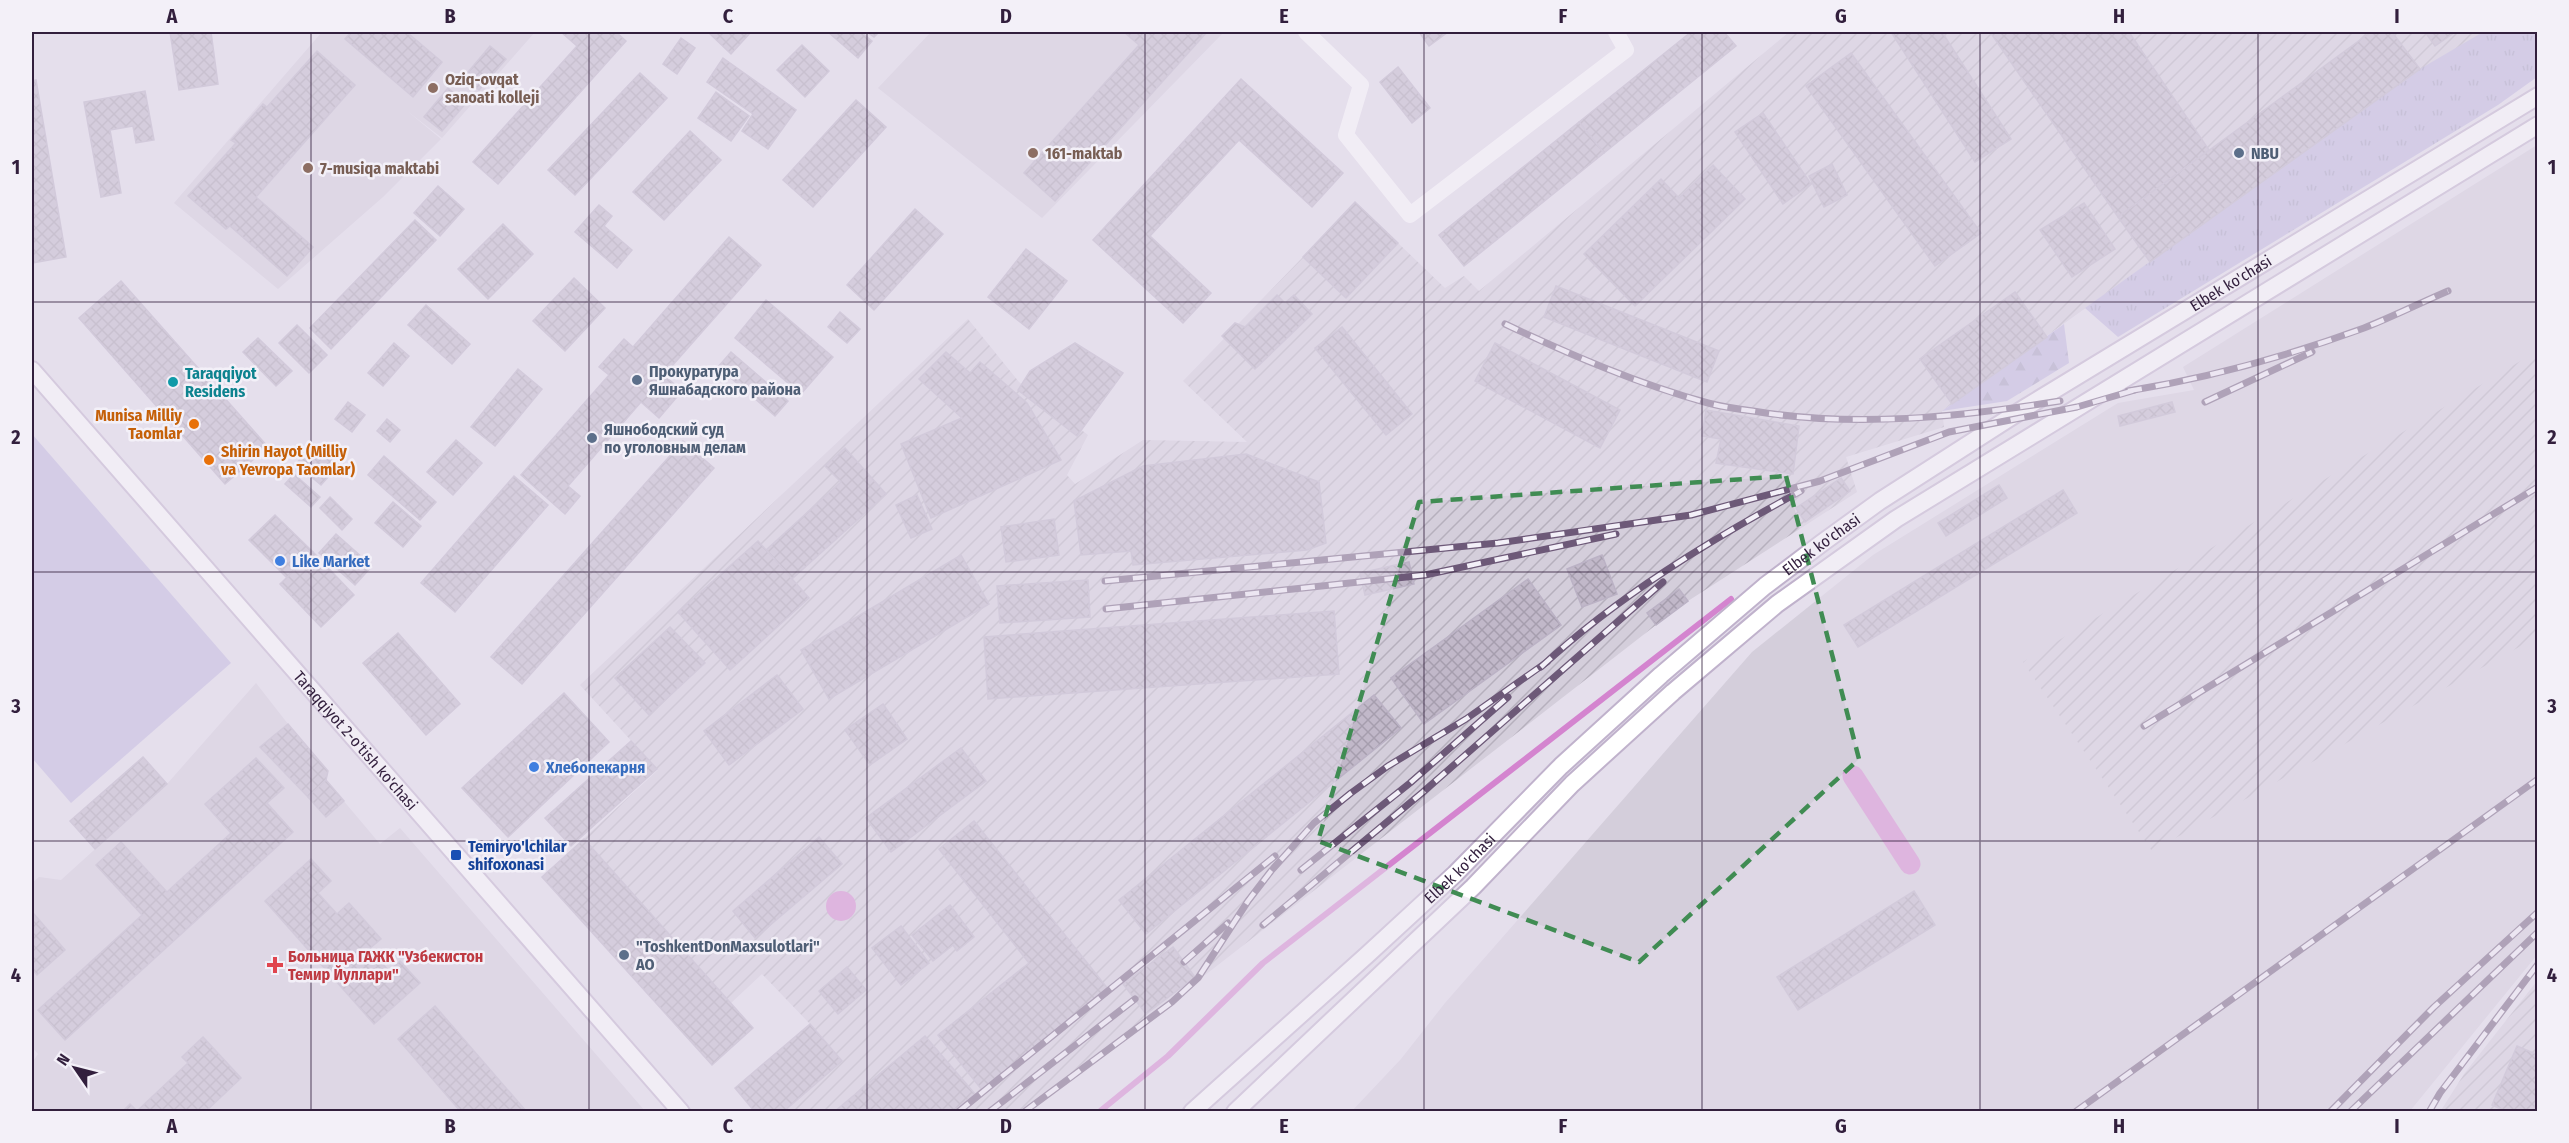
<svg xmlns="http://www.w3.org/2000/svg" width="2569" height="1143" font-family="'Fira Sans Condensed',sans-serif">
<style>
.built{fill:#d4cedb}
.industrial{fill:url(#industrial-furrows)}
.grass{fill:url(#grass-tufts)}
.forest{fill:url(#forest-firs)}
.park{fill:#beb7de}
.water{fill:#d484cf}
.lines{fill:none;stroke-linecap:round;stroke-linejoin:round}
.stream{stroke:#d484cf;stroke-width:6}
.canal{stroke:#d484cf;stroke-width:21}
.building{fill:url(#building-cross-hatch);stroke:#bbb2c5;stroke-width:1.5}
.secondary-casing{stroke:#c0b2cc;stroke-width:20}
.minor{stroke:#fff;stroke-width:16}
.secondary{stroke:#fff;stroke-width:16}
.rail-casing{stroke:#6d5978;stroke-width:7}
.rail{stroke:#f3f0f8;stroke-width:4.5;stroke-dasharray:14;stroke-linecap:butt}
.marked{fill:none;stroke:#408c53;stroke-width:4.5;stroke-dasharray:12 8;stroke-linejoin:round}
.grid{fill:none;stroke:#321f3d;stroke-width:1.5;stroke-opacity:0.55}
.education-dot{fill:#8d6e63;stroke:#f3f0f8;stroke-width:2}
.service-dot{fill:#5c6f8a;stroke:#f3f0f8;stroke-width:2}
.culture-dot{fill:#0f9aa8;stroke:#f3f0f8;stroke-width:2}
.food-dot{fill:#e8710a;stroke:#f3f0f8;stroke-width:2}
.shop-dot{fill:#3f7fe0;stroke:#f3f0f8;stroke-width:2}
.transit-dot{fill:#1a4fb4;stroke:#f3f0f8;stroke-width:2}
.health-dot{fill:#e0444e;stroke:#f3f0f8;stroke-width:2}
.labels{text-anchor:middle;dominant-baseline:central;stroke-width:5;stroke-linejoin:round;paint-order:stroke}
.education-label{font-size:16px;font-weight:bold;fill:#785e54;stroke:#f3f0f8;text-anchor:start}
.service-label{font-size:16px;font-weight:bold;fill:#4e5e75;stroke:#f3f0f8;text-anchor:start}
.street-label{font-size:16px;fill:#321f3d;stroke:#f3f0f8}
.culture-label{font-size:16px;font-weight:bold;fill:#0d838f;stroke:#f3f0f8;text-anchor:start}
.food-label{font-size:16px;font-weight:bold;fill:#c56008;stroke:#f3f0f8;text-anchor:end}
.shop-label{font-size:16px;font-weight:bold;fill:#366cbe;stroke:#f3f0f8;text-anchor:start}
.transit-label{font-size:16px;font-weight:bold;fill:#164399;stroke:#f3f0f8;text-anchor:start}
.health-label{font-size:16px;font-weight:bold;fill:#be3a42;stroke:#f3f0f8;text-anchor:start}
.neatline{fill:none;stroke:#321f3d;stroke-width:2}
.grid-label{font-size:20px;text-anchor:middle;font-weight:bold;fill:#321f3d}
</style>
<defs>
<pattern id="industrial-furrows" width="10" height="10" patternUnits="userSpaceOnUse" patternTransform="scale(1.5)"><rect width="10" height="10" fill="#d4cedb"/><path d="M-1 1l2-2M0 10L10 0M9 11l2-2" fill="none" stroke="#b6b0bd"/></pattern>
<pattern id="grass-tufts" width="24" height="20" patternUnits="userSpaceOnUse" patternTransform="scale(1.5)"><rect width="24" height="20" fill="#beb7de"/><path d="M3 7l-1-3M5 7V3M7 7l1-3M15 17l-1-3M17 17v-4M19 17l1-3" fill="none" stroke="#a49dbf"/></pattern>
<pattern id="forest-firs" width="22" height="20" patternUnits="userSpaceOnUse" patternTransform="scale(1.5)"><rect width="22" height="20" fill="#beb7de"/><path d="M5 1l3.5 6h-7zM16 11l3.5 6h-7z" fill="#a49dbf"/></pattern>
<pattern id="building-cross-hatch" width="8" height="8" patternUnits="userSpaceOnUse" patternTransform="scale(1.5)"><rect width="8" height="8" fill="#c1b8c9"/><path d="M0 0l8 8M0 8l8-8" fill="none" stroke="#a69eae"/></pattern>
</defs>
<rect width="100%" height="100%" fill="#e5dfec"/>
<g class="built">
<path d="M322 32H535L442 138 406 110 441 139 383 197 278 289 174 203Z"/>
<path d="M931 32H1224L1042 218 878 88Z"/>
<path d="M2537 145V955L2410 1111 1351 1112 1401 1059 1445 1003 1752 652 1873 555 2118 403 2194 390 2183 367Z"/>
<path d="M256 683 288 724 261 747 308 797 326 780 380 844 400 828 645 1111H32V1063L38 1054 32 1047V883L39 877 61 880 167 784Z"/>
</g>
<g class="industrial">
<path d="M1789 32H2493L2133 274 1942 411 1944 427 1846 457 1857 492 1688 601 1656 625 1030 1111H783L841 1061 810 1024 762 974 731 1003 753 1028 712 1065 542 877 658 770 580 685 968 319 1019 382 1088 435 1067 475 1075 484 1143 440 1247 442 1183 381 1303 257 1346 298 1398 243 1445 288 1464 276 1479 291Z"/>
<path d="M2537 351V637L2152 851 2023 662Z"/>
<path d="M2537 981V1111L2440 1112 2464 1074Z"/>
</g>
<path class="grass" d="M2483 32H2537V77L2498 105 2118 337 2085 308 2420 69Z"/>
<path class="forest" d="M2064 324 2069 363 2007 401 1942 411Z"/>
<path class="park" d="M32 434 231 663 71 803 32 758Z"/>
<circle class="water" cx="841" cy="906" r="15"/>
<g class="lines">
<path class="stream" d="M1099 1112 1168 1056 1263 963 1731 599"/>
<path class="canal" d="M1853 776 1910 864"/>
</g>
<g class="building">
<path d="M170 32H211L218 84 179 90Z"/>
<path d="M351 32H411L409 34 442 62 413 97 345 39Z"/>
<path d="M561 32H616L626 41 498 184 473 162 577 46Z"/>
<path d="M708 32H751L731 54Z"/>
<path d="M828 32H861L872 41 858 58Z"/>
<path d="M867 32H879L874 37Z"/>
<path d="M1124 32H1207L1055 201 1024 173 1139 45Z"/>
<path d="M1419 32H1448L1429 46Z"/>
<path d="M1691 32H1724L1736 46 1604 153 1579 122Z"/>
<path d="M1891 32H1942L2011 139 1975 162Z"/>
<path d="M1990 32H2129L2209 150 2118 217Z"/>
<path d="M2371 32H2392L2420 69 2150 262 2118 217Z"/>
<path d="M2425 32H2455L2435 46Z"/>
<path d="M681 38 695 48 677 74 663 64Z"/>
<path d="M802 45 829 71 805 97 777 70Z"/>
<path d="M490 46 506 59 479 90 464 77Z"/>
<path d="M317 51 355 85 256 197 313 247 287 276 230 226 226 229 188 196 236 143 231 140 263 104 267 107Z"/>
<path d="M1851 53 1981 233 1935 266 1806 86Z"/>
<path d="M723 58 796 110 768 149 742 131 753 114 707 82Z"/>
<path d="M1398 67 1430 108 1412 123 1380 82Z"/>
<path d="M640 73 667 98 575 195 548 170Z"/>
<path d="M1241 79 1343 173 1312 207 1239 140 1150 236 1211 293 1183 323 1093 240Z"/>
<path d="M36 80 66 257 32 263V81Z"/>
<path d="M448 88 466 103 442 131 424 117Z"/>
<path d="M145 91 154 140 136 143 133 126 110 130 121 193 101 197 84 102Z"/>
<path d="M716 92 749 116 731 141 698 118Z"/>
<path d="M856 100 886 127 813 207 783 180Z"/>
<path d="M1763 113 1811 184 1783 204 1735 132Z"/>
<path d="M1579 122 1604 153 1464 266 1439 235Z"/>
<path d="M690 131 721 160 664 220 633 192Z"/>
<path d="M1832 164 1847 195 1824 207 1809 176Z"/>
<path d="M1713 165 1745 199 1635 306 1584 254 1661 179 1679 198Z"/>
<path d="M438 186 464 209 440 236 414 213Z"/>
<path d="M1355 202 1398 243 1346 298 1303 257Z"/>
<path d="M2084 203 2115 249 2072 277 2040 230Z"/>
<path d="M599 205 612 216 604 226 632 250 617 268 575 232Z"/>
<path d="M915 209 943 234 874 310 847 285Z"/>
<path d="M415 220 436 240 331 349 310 328Z"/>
<path d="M503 224 533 254 488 299 458 269Z"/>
<path d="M729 237 761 265 664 375 682 391 659 418 641 402 568 486 580 496 565 514 521 475 609 375 599 367 624 339 633 347Z"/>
<path d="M1026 249 1067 281 1029 329 988 297Z"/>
<path d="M574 278 605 308 565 351 533 321Z"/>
<path d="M121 281 268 447 225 484 79 318Z"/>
<path d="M1556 286 1719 351 1707 382 1544 317Z"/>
<path d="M2015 292 2047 337 1952 404 1920 359Z"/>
<path d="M1277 295 1285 303 1294 295 1312 314 1255 369 1222 336 1235 323 1245 327Z"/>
<path d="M766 300 833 357 801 394 735 338Z"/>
<path d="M426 305 470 344 452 364 408 325Z"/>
<path d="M840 312 860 329 847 343 828 327Z"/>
<path d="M297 325 327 355 309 373 279 343Z"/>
<path d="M1342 327 1412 414 1386 435 1315 348Z"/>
<path d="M258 338 292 371 276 386 243 352Z"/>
<path d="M394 343 409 356 383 386 368 373Z"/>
<path d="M1075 343 1123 373 1077 436 1018 390 1030 371Z"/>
<path d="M1495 343 1620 410 1600 448 1475 381Z"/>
<path d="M731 352 788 401 775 416 718 367Z"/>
<path d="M946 352 970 373 980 362 1027 403 1061 460 931 518 901 444 962 418 919 379Z"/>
<path d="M518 369 542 389 495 446 471 427Z"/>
<path d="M348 402 365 415 352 432 335 419Z"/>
<path d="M2172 402 2175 412 2120 426 2118 416Z"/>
<path d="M1706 410 1799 426 1793 474 1716 463 1721 439 1702 436Z"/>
<path d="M387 419 400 430 390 442 377 431Z"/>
<path d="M456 440 482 463 453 495 427 472Z"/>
<path d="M683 441 714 468 522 684 491 657Z"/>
<path d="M313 444 338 466 321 485 296 464Z"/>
<path d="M845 448 886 494 792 579 766 550 841 482 825 466Z"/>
<path d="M1246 454 1319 482 1326 543 1307 550 1133 565 1131 551 1081 555 1074 501 1143 466Z"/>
<path d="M384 456 436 502 420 520 368 475Z"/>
<path d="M294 474 320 497 311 507 285 484Z"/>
<path d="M514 476 548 505 455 612 421 583Z"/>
<path d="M1841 478 1850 491 1805 522 1796 508Z"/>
<path d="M1999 485 2007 498 1946 536 1938 523Z"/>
<path d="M2063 490 2077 513 1858 647 1844 625Z"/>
<path d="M917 495 932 529 911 538 896 505Z"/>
<path d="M330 497 352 519 342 530 320 508Z"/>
<path d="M393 502 421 526 403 547 375 523Z"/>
<path d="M275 515 313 552 287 578 249 540Z"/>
<path d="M1054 519 1059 555 1006 562 1001 527Z"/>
<path d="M336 534 372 566 355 585 319 553Z"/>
<path d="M758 541 809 598 730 670 678 612Z"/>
<path d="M313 552 354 595 321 627 280 584Z"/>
<path d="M961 555 989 604 829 699 801 650Z"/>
<path d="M1602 555 1617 594 1582 607 1567 569Z"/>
<path d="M1409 562 1414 584 1365 595 1360 573Z"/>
<path d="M1528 579 1561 625 1424 724 1391 678Z"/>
<path d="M1088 580 1090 617 1000 623 997 586Z"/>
<path d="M1679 589 1688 601 1656 625 1647 613Z"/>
<path d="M1334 611 1339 674 988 699 984 637Z"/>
<path d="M670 627 705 663 649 715 615 678Z"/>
<path d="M398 633 460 704 426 735 363 663Z"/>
<path d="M777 675 803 709 729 765 704 731Z"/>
<path d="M564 693 609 742 508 837 462 788Z"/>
<path d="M1374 695 1401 728 1146 934 1119 900Z"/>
<path d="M883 704 907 739 870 765 845 730Z"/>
<path d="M288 724 328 771 326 780 308 797 260 747Z"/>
<path d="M631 741 657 769 571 846 545 818Z"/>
<path d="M961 748 986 781 891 852 866 818Z"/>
<path d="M143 757 167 784 95 849 70 821Z"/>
<path d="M256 758 284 788 267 803 293 832 65 1040 38 1010 142 915 96 865 121 842 167 892 231 833 205 804Z"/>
<path d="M326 780 344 801 326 817 308 797Z"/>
<path d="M974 821 1108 989 982 1090 938 1035 1029 963 939 849Z"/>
<path d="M819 837 842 864 755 938 733 911Z"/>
<path d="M584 839 753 1028 712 1065 542 877Z"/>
<path d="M311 859 331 881 318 893 337 914 349 903 381 939 369 949 389 971 400 961 420 983 374 1024 265 901Z"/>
<path d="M1914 891 1935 925 1798 1010 1777 977Z"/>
<path d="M950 905 974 937 957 951 953 945 933 961 912 935Z"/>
<path d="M34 914 65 950 37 975 32 969V916Z"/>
<path d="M901 926 929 963 901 985 872 948Z"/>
<path d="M1173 947 1195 977 1146 1014 1123 984Z"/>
<path d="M847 967 866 990 838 1014 819 991Z"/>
<path d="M435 1006 526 1111 525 1112H461L398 1039Z"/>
<path d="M810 1024 842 1061 783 1112H755L735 1088Z"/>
<path d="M925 1036 975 1094 952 1112H834Z"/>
<path d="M203 1037 241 1078 205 1112H122L130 1104 137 1111 188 1063 182 1057Z"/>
<path d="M2517 1046 2538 1055V1100L2533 1112H2508L2492 1105Z"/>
</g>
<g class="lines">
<defs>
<g id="secondary">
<path id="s1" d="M32 370 681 1112"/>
<path id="s2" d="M1192 1112 1367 955 1455 874 1561 766 1661 675 1765 586 1822 543 1880 501 2028 406 2538 96"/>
<path d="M1235 1112 1473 887 1572 784 1673 692 1777 604 1896 519 2538 125"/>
</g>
</defs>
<use href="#secondary" class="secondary-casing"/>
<path class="minor" d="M1306 32 1361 85 1346 135 1410 215 1626 50 1616 32"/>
<use href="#secondary" class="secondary"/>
<defs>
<g id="rail">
<path d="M1505 324C1571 355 1638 384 1708 403 1723 407 1738 409 1753 411 1855 428 1958 417 2060 401"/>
<path d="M2128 391C2208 378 2288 356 2364 328 2392 317 2420 303 2448 291"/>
<path d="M2205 402 2312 352"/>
<path d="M1105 581 1498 543 1691 515 1820 481 1949 432 2077 407 2135 390"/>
<path d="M1106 609 1425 575 1616 534"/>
<path d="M1541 667C1618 596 1710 540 1801 491"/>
<path d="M2144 726 2538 487"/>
<path d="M1301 870 1410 783 1508 697"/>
<path d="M1263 925 1423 792 1663 582"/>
<path d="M1184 962 1228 923"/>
<path d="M958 1112 1275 856"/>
<path d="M989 1112 1135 999"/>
<path d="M1024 1112 1172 1002 1198 978 1248 901 1271 871 1314 823 1351 793 1388 766 1466 719 1547 662"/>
<path d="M2075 1112 2538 779"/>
<path d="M2330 1112 2434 1007 2538 912"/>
<path d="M2350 1112 2538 932"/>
<path d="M2429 1112 2440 1093 2538 964"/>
</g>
</defs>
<use href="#rail" class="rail-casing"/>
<use href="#rail" class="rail"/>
</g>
<path d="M0 0H2569V1143H0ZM1786 476 1859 759 1639 962 1318 841 1419 502Z" fill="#e5dfec" fill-opacity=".55" fill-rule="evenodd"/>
<path class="marked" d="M1786 476 1859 759 1639 962 1318 841 1419 502Z"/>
<path class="grid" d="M311 32V1112M589 32V1112M867 32V1112M1145 32V1112M1424 32V1112M1702 32V1112M1980 32V1112M2258 32V1112M32 302H2538M32 572H2538M32 841H2538"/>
<g class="education-dot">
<circle cx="433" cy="88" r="6"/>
<circle cx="1033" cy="153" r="6"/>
<circle cx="308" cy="168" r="6"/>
</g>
<g class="service-dot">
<circle cx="2239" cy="153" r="6"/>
<circle cx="637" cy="380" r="6"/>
<circle cx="592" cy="438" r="6"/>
<circle cx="624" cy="955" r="6"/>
</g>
<circle class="culture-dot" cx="173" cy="382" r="6"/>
<g class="food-dot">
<circle cx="194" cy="424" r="6"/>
<circle cx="209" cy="460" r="6"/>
</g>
<g class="shop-dot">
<circle cx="280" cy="561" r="6"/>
<circle cx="534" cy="767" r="6"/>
</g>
<rect class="transit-dot" x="450" y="849" width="12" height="12" rx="3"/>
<path class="health-dot" d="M272 956h6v6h6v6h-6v6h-6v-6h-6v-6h6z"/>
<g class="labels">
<g class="education-label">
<text x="445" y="79">Oziq-ovqat<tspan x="445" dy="18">sanoati kolleji</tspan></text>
<text x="1045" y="153">161-maktab</text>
<text x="320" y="168">7-musiqa maktabi</text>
</g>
<g class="service-label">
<text x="2251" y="153">NBU</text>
<text x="649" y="371">Прокуратура<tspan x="649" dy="18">Яшнабадского района</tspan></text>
<text x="604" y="429">Яшнободский суд<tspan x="604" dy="18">по уголовным делам</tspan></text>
<text x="636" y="946">"ToshkentDonMaxsulotlari"<tspan x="636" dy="18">AO</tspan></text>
</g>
<g class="street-label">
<text stroke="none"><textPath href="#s2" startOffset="1334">Elbek ko'chasi</textPath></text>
<text stroke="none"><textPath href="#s2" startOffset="848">Elbek ko'chasi</textPath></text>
<text stroke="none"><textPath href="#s1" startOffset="492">Taraqqiyot 2-o'tish ko'chasi</textPath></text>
<text stroke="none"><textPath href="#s2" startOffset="362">Elbek ko'chasi</textPath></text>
</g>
<g class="culture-label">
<text x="185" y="373">Taraqqiyot<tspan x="185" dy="18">Residens</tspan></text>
</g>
<g class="food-label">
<text x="182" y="415">Munisa Milliy<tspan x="182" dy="18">Taomlar</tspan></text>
<text x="221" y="451" text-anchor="start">Shirin Hayot (Milliy<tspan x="221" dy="18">va Yevropa Taomlar)</tspan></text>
</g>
<g class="shop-label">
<text x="292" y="561">Like Market</text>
<text x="546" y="767">Хлебопекарня</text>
</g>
<g class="transit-label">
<text x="468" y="846">Temiryo'lchilar<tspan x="468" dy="18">shifoxonasi</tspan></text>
</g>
<g class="health-label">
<text x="288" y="956">Больница ГАЖК "Узбекистон<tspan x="288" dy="18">Темир Йуллари"</tspan></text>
</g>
</g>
<rect width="2569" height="1143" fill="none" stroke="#f3f0f8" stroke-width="66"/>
<g transform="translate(75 1068) rotate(305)" stroke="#f3f0f8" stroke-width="4.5" paint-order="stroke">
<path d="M0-4.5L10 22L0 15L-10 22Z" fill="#321f3d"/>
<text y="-9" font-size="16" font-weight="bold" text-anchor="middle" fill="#321f3d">N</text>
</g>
<rect x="33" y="33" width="2503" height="1077" class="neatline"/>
<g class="grid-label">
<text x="172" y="23">A</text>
<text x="450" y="23">B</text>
<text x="728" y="23">C</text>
<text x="1006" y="23">D</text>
<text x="1284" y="23">E</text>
<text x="1563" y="23">F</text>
<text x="1841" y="23">G</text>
<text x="2119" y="23">H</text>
<text x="2397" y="23">I</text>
<text x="16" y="174">1</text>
<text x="2552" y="174">1</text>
<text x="16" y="444">2</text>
<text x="2552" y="444">2</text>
<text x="16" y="713">3</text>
<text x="2552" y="713">3</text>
<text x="16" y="982">4</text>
<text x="2552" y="982">4</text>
<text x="172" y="1133">A</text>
<text x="450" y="1133">B</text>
<text x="728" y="1133">C</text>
<text x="1006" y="1133">D</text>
<text x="1284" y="1133">E</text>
<text x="1563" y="1133">F</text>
<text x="1841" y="1133">G</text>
<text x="2119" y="1133">H</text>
<text x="2397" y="1133">I</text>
</g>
</svg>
